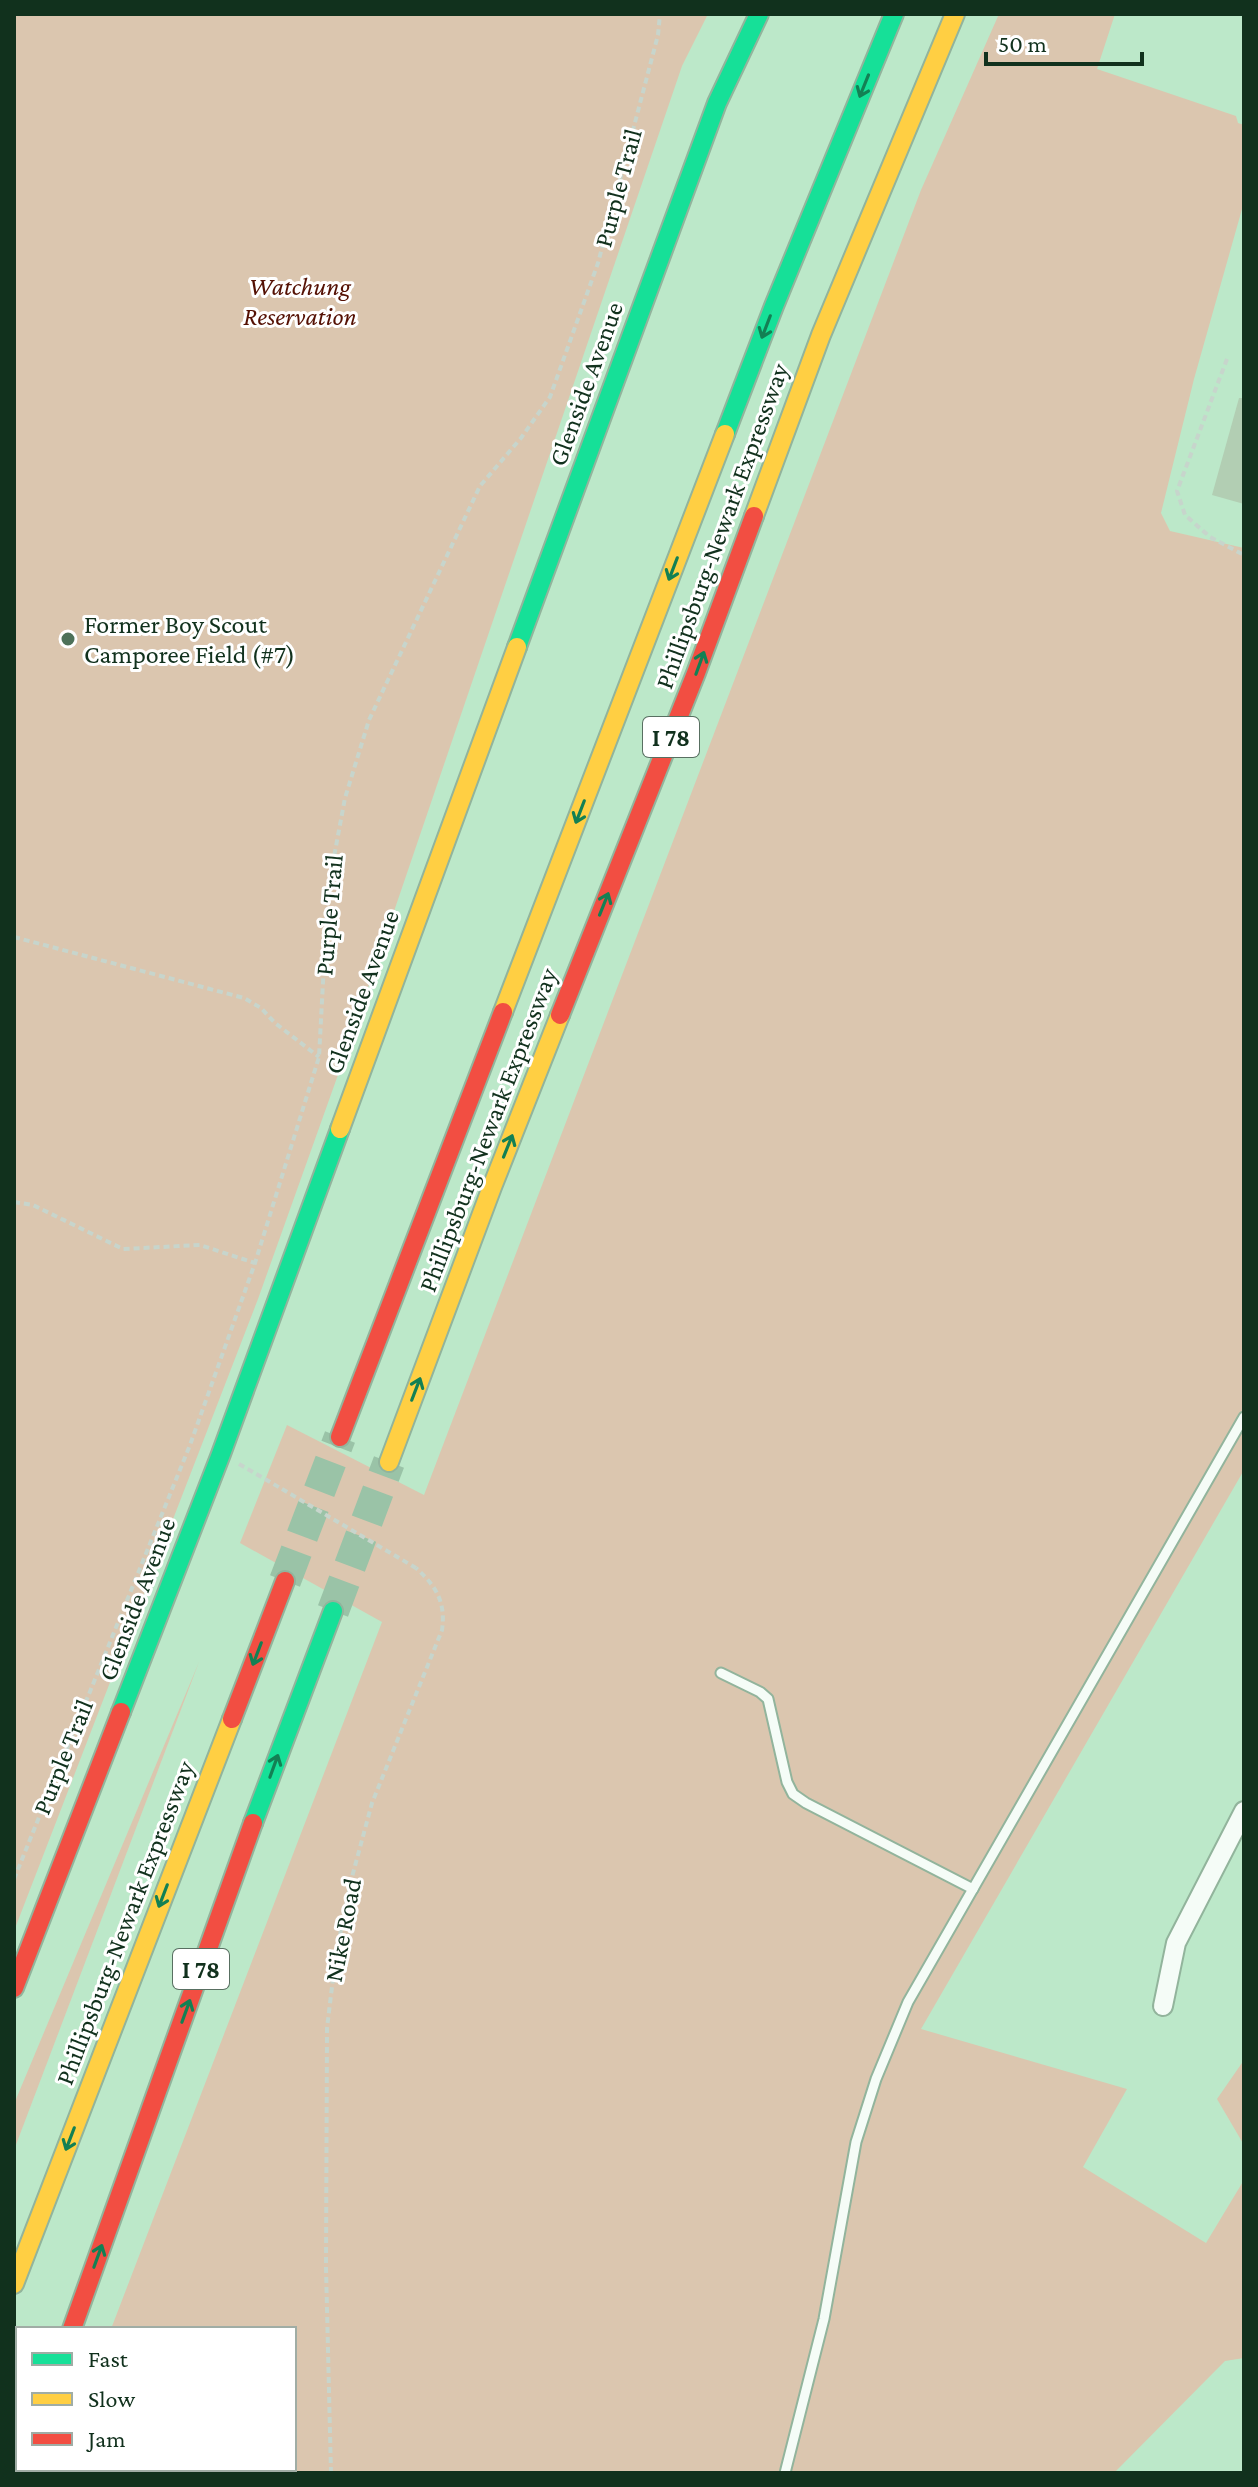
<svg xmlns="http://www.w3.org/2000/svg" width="1258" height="2487" font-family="'Crimson Pro',serif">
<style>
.green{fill:#dbc6af}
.building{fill:#b2ceb3}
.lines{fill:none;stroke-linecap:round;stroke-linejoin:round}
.highway-tunnel{stroke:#9ac3a7;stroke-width:32;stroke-dasharray:32 16;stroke-linecap:butt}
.lane-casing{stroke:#92b49c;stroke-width:13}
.street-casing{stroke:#92b49c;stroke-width:22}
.fast-casing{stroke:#92b49c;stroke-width:22}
.slow-casing{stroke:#92b49c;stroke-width:22}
.jam-casing{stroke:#92b49c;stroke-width:22}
.path{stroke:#c7d5cc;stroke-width:4;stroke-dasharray:6 4;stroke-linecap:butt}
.lane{stroke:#f5fcf7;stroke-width:9}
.street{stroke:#f5fcf7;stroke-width:18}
.fast{stroke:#16e098;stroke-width:18}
.slow{stroke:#ffcf43;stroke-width:18}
.jam{stroke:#f24e42;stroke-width:18}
.path-bridge{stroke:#c7d5cc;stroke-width:4;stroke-dasharray:6 4;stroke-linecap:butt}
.oneway{stroke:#138054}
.poi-dot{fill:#4d7159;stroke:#fff;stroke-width:3}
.labels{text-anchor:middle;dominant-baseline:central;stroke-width:6;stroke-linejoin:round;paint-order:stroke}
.shield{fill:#fff;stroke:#586f61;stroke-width:2}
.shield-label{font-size:24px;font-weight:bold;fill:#11311d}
.street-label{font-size:26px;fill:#11311d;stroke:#fff}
.park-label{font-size:26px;font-style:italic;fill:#541003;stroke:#fff}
.poi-label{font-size:26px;fill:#11311d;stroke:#fff;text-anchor:start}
</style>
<rect width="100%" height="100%" fill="#bce8c9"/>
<g class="green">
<path d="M14 14H708L682 66 344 1058 258 1299 14 1931Z"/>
<path d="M999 14H1115L1097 69 1236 116 1238 123 1244 125V202L1194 379 1161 513 1170 531 1244 548V1470L921 2029 1127 2089 1083 2167 1206 2243 1244 2180V2358L1225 2361 1114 2473H55L57 2469H294V2329H111L382 1622 240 1543 287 1425 424 1495 921 190Z"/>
<path d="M199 1662 14 2150V2104Z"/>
<path d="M1244 2060V2145L1217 2099Z"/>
</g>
<path class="building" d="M1239 398H1244V504L1212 495Z"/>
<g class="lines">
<g class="highway-tunnel">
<path d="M285 1581 340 1437"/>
<path d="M333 1611 389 1462"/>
</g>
<defs>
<g id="lane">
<path d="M721 1673 760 1692 768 1699 787 1782 793 1794 806 1803 973 1889"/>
<path d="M785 2473 824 2319 856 2142 876 2079 908 2002 1244 1417"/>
</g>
<path id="street" d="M1163 2006 1176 1943 1244 1811"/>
<g id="fast">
<path d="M725 434 774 306 894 14"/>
<path d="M517 647 717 103 759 14"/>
<path d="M121 1712 221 1454 340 1129"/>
<path d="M253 1823 333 1611"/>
</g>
<g id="slow">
<path d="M754 516 821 335 955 14"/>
<path d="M503 1012 725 434"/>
<path d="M340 1129 517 647"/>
<path d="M389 1462 492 1187 560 1015"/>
<path d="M14 2284 232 1719"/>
<path d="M20 2473 22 2469"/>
</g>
<g id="jam">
<path d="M560 1015 696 673 754 516"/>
<path d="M340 1437 503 1012"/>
<path d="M232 1719 285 1581"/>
<path d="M14 1988 121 1712"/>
<path d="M72 2329 253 1823"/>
</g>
</defs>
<use href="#lane" class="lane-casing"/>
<use href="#street" class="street-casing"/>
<use href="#fast" class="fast-casing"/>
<use href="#slow" class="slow-casing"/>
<use href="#jam" class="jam-casing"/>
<g class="path">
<path d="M1227 359 1177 491 1185 515 1210 537 1244 555"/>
<path d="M14 937 244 998 261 1008 275 1023 319 1057"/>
<path d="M14 1202 33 1205 123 1249 200 1245 255 1263"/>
<path d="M239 1464 282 1489"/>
<path d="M14 1879 190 1445 255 1263 319 1057 328 889 345 798 369 720 480 486 521 438 550 397 598 263 658 35 660 14"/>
<path d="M331 2473 326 2268 327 2028 336 1954 352 1877 372 1803 442 1630C446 1602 436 1586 416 1568"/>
</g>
<use href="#lane" class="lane"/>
<use href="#street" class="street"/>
<use href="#fast" class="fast"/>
<use href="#slow" class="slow"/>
<use href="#jam" class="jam"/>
<path class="path-bridge" d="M282 1489 416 1568"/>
</g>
<defs><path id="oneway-shaft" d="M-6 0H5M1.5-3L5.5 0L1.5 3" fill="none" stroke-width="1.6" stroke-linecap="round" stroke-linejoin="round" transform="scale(2)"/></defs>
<g class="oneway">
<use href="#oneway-shaft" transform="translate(864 86) rotate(112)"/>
<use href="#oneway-shaft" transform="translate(766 327) rotate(111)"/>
<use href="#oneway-shaft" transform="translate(673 569) rotate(111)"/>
<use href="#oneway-shaft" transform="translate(700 663) rotate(-70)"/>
<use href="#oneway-shaft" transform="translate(580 812) rotate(111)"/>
<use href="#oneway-shaft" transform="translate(604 904) rotate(-68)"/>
<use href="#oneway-shaft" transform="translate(508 1146) rotate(-68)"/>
<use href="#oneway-shaft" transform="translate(416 1389) rotate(-69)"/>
<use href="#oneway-shaft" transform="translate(257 1654) rotate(111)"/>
<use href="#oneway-shaft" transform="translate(274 1766) rotate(-70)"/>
<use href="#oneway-shaft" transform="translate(163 1896) rotate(111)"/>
<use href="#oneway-shaft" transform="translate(186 2011) rotate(-70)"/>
<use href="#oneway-shaft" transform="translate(70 2139) rotate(111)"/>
<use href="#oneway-shaft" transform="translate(98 2256) rotate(-70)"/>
</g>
<circle class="poi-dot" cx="68" cy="639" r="8"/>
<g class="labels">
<g class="shield">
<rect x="643" y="717" width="56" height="40" rx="6"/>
<rect x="173" y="1949" width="56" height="40" rx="6"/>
</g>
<g class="shield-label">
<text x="671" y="737">I 78</text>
<text x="201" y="1969">I 78</text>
</g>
<g class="street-label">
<text transform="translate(618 188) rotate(-75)">Purple Trail</text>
<text transform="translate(586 384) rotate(-70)">Glenside Avenue</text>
<text transform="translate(722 526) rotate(-70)">Phillipsburg-Newark Expressway</text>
<text transform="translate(329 915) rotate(-85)">Purple Trail</text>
<text transform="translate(362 992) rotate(-70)">Glenside Avenue</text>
<text transform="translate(488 1130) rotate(-69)">Phillipsburg-Newark Expressway</text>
<text transform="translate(137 1599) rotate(-69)">Glenside Avenue</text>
<text transform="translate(63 1757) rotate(-68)">Purple Trail</text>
<text transform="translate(125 1923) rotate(-69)">Phillipsburg-Newark Expressway</text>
<text transform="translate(343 1930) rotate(-79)">Nike Road</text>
</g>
<g class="park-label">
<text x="300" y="286">Watchung<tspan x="300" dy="30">Reservation</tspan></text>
</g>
<g class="poi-label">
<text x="84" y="624">Former Boy Scout<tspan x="84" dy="30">Camporee Field (#7)</tspan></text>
</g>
</g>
<rect width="1258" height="2487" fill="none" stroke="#11311d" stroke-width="32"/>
<rect x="16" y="2327" width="280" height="144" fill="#ffffff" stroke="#a0ada5" stroke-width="2"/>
<rect x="32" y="2353" width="40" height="12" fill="#16e098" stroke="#a0ada5" stroke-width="2"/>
<text x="88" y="2367" font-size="24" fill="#11311d">Fast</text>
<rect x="32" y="2393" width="40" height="12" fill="#ffcf43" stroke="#a0ada5" stroke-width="2"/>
<text x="88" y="2407" font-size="24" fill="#11311d">Slow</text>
<rect x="32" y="2433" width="40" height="12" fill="#f24e42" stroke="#a0ada5" stroke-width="2"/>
<text x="88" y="2447" font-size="24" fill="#11311d">Jam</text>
<path d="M986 52v12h156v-12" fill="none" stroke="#11311d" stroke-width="4"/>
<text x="998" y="52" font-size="24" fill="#11311d" stroke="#ffffff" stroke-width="6" paint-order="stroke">50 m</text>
</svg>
